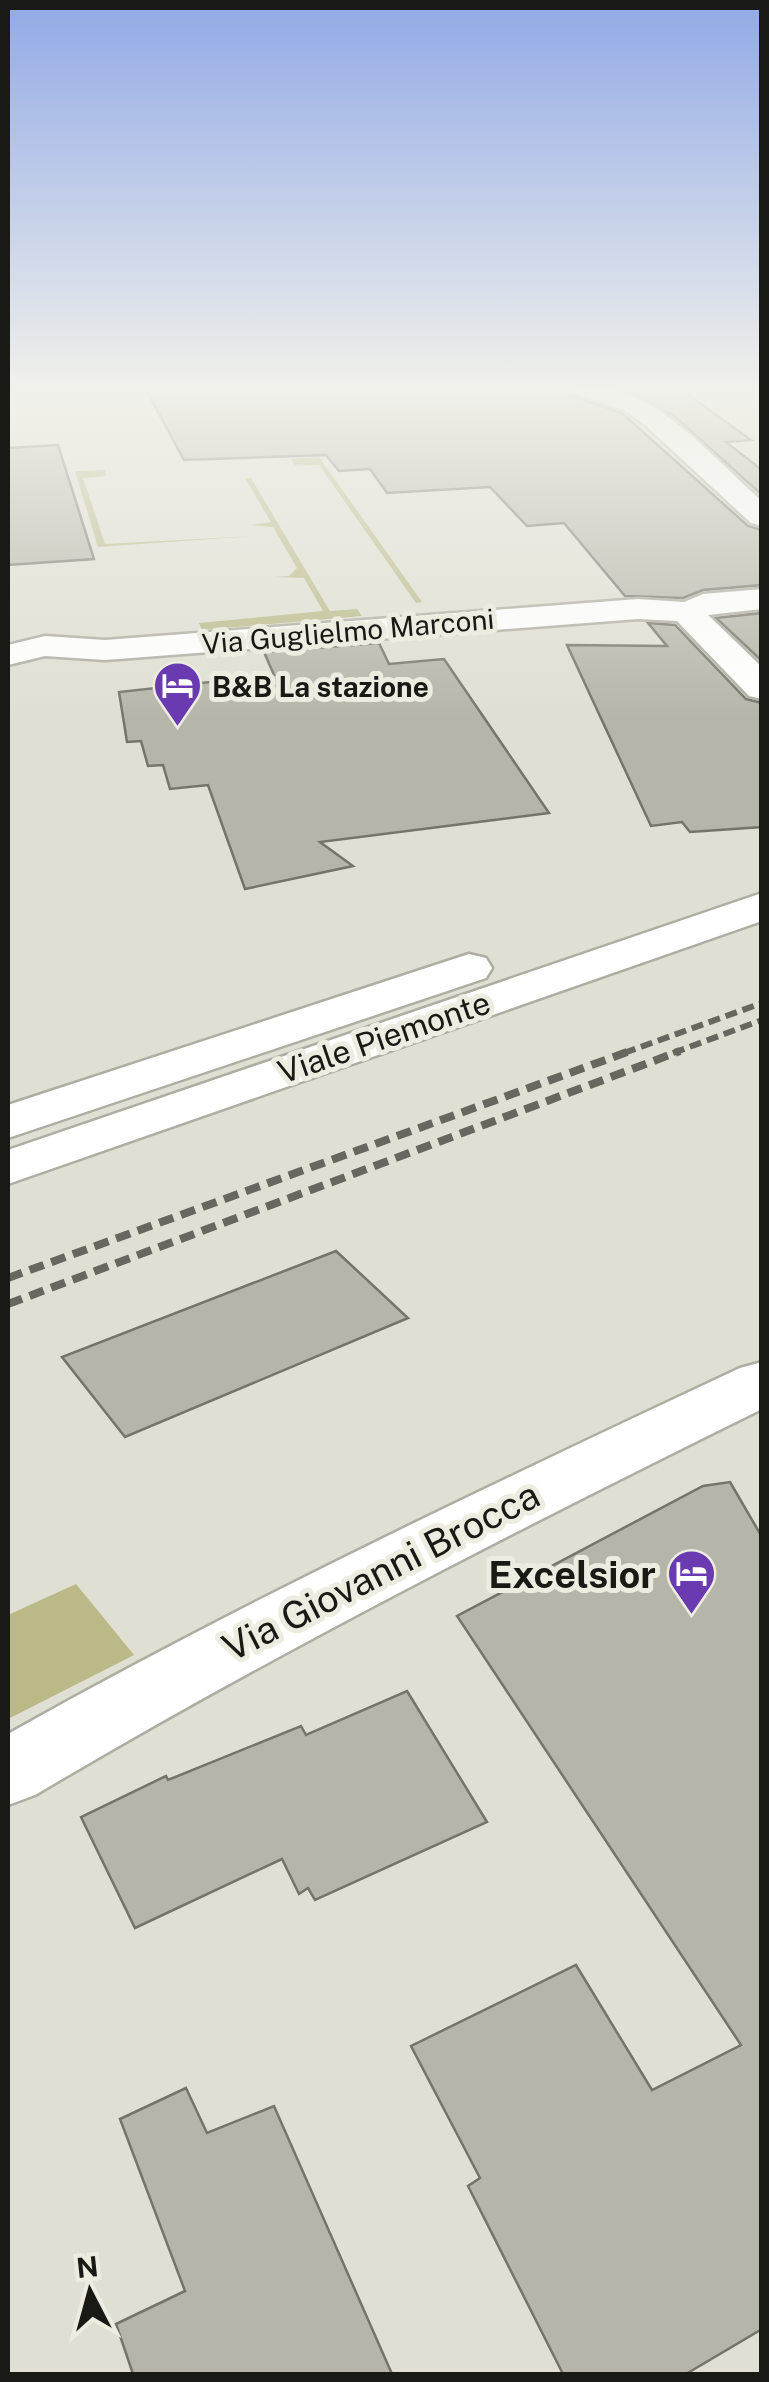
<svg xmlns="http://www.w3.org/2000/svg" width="769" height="2382" font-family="'Public Sans',sans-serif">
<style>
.green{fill:#bab987}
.building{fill:#b5b5a9;stroke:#74746a;stroke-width:2.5}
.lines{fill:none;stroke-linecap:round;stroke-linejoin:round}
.minor-casing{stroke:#adada2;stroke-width:5}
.minor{fill:#fff;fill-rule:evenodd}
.rail-far1{stroke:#67675f;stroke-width:6;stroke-dasharray:12 6;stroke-linecap:butt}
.rail{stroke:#67675f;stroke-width:8;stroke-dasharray:15 8;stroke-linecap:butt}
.labels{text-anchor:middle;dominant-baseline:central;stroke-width:10;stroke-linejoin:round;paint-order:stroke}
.far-street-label{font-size:28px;fill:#191915;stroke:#ecece0}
.far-poi-label{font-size:28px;font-weight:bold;fill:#191915;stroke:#ecece0;text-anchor:start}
.street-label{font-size:32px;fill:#191915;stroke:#ecece0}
.near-street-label{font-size:38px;fill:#191915;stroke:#ecece0}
.near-poi-label{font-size:38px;font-weight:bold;fill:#191915;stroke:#ecece0;text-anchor:end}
</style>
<rect width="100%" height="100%" fill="#dfdfd3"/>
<g class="green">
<path d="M319 457 422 602 416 603 319 465 295 466 291 459Z"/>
<path d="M105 470 106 476 83 478 105 544 254 536 98 547 75 471Z"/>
<path d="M245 478H251L330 611 357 609 362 616 202 630 199 623 323 611 304 578 275 577 289 576 297 568 273 527 252 525 271 522Z"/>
<path d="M76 1584 134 1655 8 1719V1615Z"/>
</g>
<g class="building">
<path d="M144 386H563L569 395 622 413 748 526 762 530V585L703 590 683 598 625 596 564 523 527 526 490 487 387 493 370 469 339 471 326 455 184 460Z"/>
<path d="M615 386H676L751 440 726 442 762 470V495L673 415Z"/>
<path d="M58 445 94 559 8 565V448Z"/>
<path d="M762 613V661L716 618Z"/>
<path d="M648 623 675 625 746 699 762 703V827L690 832 682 822 651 826 567 645 667 646Z"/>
<path d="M379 643 389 664 444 659 549 813 320 842 353 866 245 889 208 785 170 789 163 765 148 766 141 741 127 742 119 692 274 675 264 652Z"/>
<path d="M336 1251 408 1318 125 1437 62 1357Z"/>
<path d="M730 1482 762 1537V2329L686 2374H563L468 2186 480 2178 411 2046 576 1965 652 2090 741 2045 457 1616 703 1486Z"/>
<path d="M407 1691 487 1822 315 1900 308 1888 299 1894 282 1859 135 1928 81 1817 166 1776 168 1780 301 1726 306 1735Z"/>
<path d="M186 2088 207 2133 274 2106 392 2374H133L116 2324 185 2291 120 2119Z"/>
</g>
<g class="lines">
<defs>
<g id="minor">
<path d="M8 386H22L19 391 8 393Z"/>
<path d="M567 386C579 386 593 384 606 387 668 401 715 460 762 501V526L751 523 646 426 624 410 570 391Z"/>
<path d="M762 589V609L708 615 762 667V699L749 696 677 621 638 619 105 660 45 656 8 665V645L45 636 105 640 638 599 684 602 703 594Z"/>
<path d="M762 893V921L8 1184V1150Z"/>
<path d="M469 954 486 958 492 968 486 978 8 1138V1105Z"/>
<path d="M762 1362V1409C515 1531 271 1655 35 1795L8 1805V1734C246 1600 493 1484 740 1368Z"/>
</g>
</defs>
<use href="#minor" class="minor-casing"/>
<use href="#minor" class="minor"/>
<g class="rail-far1">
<path d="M624 1053 762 1003"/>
<path d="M673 1053 762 1020"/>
</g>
<g class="rail">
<path d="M8 1278 630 1051"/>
<path d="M8 1304 680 1051"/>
</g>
</g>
<linearGradient id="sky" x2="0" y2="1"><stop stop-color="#91a9e6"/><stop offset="0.54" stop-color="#f1f1eb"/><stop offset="1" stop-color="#f1f1eb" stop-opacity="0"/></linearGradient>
<rect width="769" height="719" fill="url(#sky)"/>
<defs>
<symbol id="hotel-pin" viewBox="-11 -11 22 30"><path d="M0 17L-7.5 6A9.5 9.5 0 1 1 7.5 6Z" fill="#6a3ab1" stroke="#ecece0"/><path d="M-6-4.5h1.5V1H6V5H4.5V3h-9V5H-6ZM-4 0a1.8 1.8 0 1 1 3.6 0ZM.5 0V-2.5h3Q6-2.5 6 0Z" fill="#fff"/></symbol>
</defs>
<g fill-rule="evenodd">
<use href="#hotel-pin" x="150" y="658" width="55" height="75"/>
<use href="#hotel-pin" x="664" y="1546" width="55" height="75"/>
</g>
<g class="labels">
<g class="far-street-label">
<text transform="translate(348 631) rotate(-5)">Via Guglielmo Marconi</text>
</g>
<g class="far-poi-label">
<text x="212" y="686">B&amp;B La stazione</text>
</g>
<g class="street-label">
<text transform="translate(384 1037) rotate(-19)">Viale Piemonte</text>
</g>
<g class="near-street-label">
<text transform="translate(381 1571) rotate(-27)">Via Giovanni Brocca</text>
</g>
<g class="near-poi-label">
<text x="656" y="1574">Excelsior</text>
</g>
</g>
<rect width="769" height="2382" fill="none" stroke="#191915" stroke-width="20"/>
<g transform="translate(90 2292) rotate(354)" stroke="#ecece0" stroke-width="8" paint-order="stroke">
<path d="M0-8L18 38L0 25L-18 38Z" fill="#191915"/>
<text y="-15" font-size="28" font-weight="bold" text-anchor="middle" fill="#191915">N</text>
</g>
</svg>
